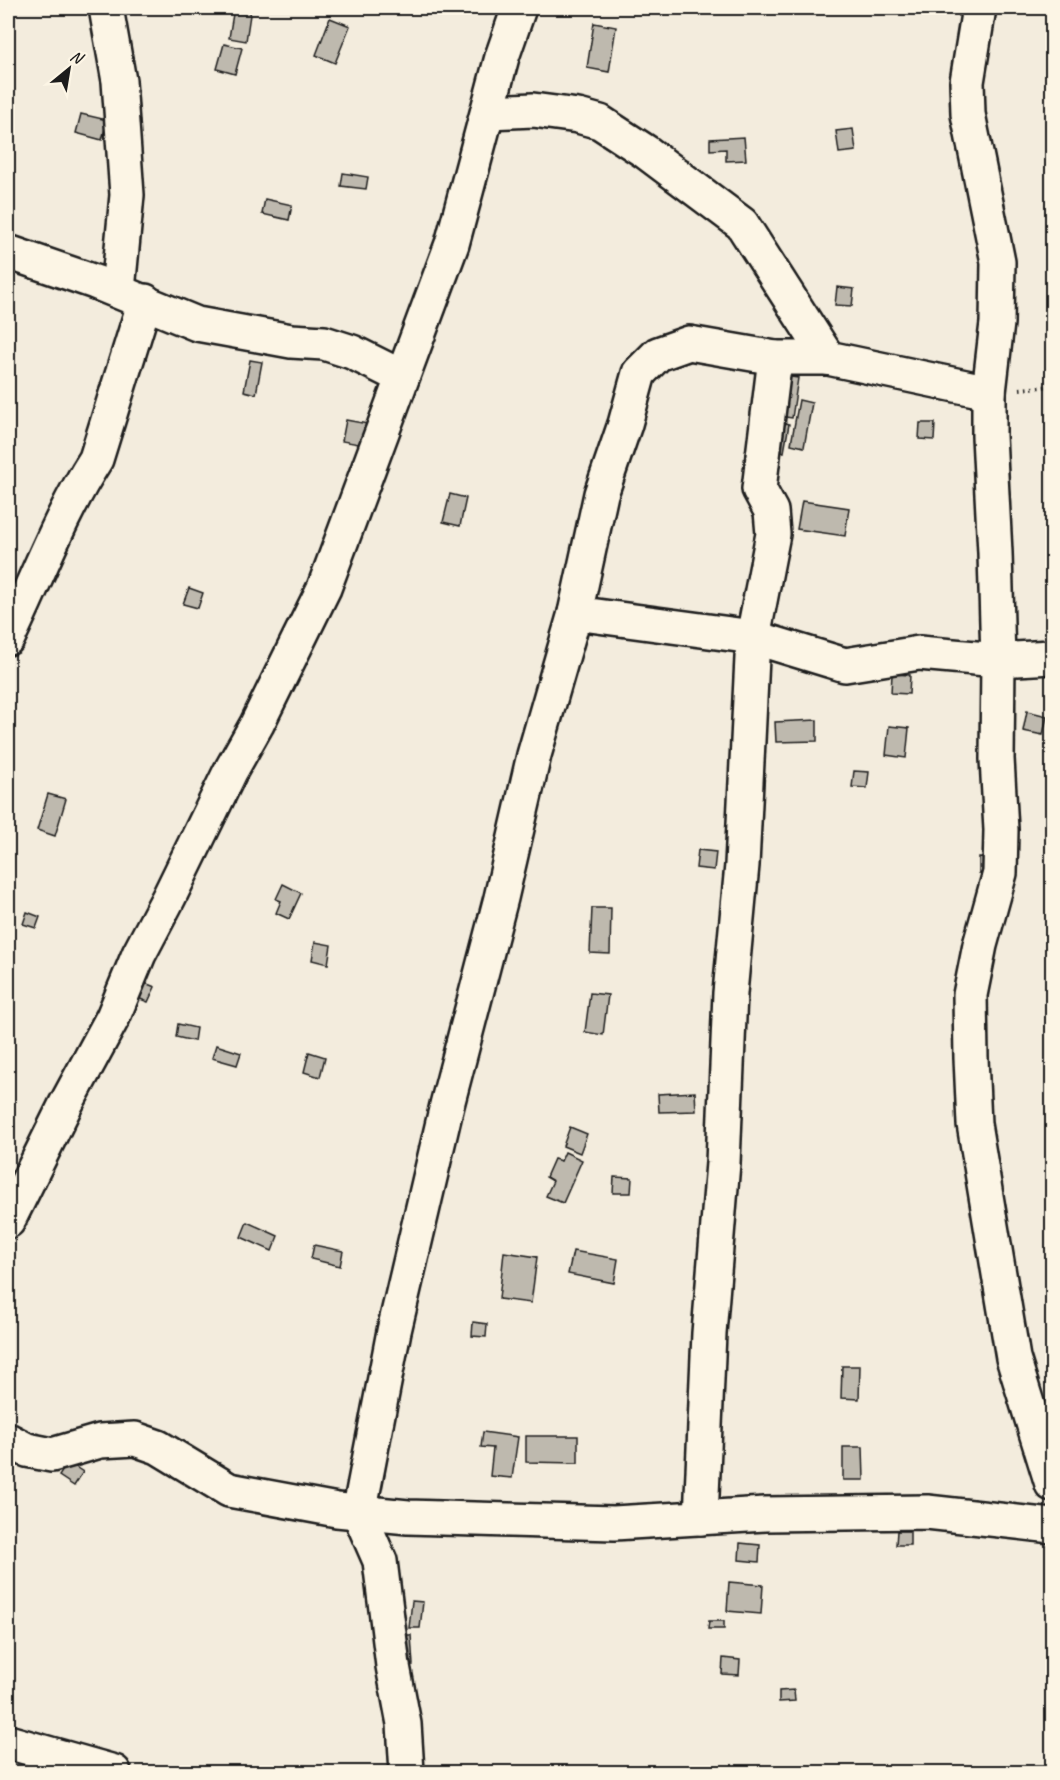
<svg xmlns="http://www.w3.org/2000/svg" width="1060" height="1780" font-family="Caveat,sans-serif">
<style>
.building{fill:#beb9ae;stroke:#1c1c1c;stroke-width:1.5}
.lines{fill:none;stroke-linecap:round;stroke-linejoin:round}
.street-casing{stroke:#1c1c1c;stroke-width:38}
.path{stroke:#1c1c1c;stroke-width:4;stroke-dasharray:1.5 4.5;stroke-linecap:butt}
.street{stroke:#fcf5e5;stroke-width:33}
</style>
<rect width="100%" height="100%" fill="#f3ecdd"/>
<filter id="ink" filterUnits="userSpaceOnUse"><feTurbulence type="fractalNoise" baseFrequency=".0167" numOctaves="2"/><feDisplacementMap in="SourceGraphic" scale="12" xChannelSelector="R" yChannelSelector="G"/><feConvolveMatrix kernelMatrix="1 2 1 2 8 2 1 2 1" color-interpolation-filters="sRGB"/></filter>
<g filter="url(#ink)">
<g class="building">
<path d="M234 8H251L246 41 229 38Z"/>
<path d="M330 18 350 26 335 63 316 55Z"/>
<path d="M594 23 616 27 609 72 587 68Z"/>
<path d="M224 44 242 48 235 74 217 69Z"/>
<path d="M81 114 107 120 102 140 76 133Z"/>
<path d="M853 129 856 151 839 153 836 131Z"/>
<path d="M744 137 746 160 726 161V149L710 150V139Z"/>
<path d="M343 173 368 177 366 189 341 186Z"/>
<path d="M265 199 292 205 289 220 262 214Z"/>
<path d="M837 287 854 289 852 306 835 305Z"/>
<path d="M250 360 262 362 256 394 244 391Z"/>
<path d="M777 375 798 378 792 418 772 415Z"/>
<path d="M799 400 812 403 804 447 791 444Z"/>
<path d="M346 420 368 424 364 445 342 441Z"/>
<path d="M772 420 789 424 784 452 767 448Z"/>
<path d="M920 423H935L934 440 919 439Z"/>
<path d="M450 494 466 498 460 526 443 522Z"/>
<path d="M802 501 849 508 845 536 797 529Z"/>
<path d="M189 588 203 593 198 608 183 604Z"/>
<path d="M892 674 910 675 909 694 891 693Z"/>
<path d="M1027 711 1047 716 1043 735 1023 731Z"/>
<path d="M817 720V741L776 742 775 722Z"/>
<path d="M889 726 909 728 906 758 886 755Z"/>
<path d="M854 771 869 772 867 788 852 787Z"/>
<path d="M48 794 66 799 55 836 37 830Z"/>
<path d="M698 850 716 852 714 870 696 868Z"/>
<path d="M979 857 992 858 991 874 979 873Z"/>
<path d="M283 884 301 893 289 919 276 913 281 901 276 899Z"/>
<path d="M592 908H611L610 954 590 953Z"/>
<path d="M27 912 40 917 36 928 23 924Z"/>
<path d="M315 942 331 945 328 964 312 960Z"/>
<path d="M132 978 155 987 148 1002 125 993Z"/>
<path d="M590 993 608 995 603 1035 585 1032Z"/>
<path d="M178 1024 196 1028 194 1041 176 1037Z"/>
<path d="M216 1045 241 1053 237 1065 212 1058Z"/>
<path d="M309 1052 325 1057 320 1077 304 1072Z"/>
<path d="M695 1092 696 1111 659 1112 658 1094Z"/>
<path d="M570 1127 587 1134 580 1153 563 1146Z"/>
<path d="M565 1152 582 1160 563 1203 546 1196 553 1181 546 1177 554 1159 561 1161Z"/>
<path d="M614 1177 632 1178 631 1193H613Z"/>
<path d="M247 1222 278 1236 272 1251 241 1237Z"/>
<path d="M314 1245 343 1251 340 1266 311 1259Z"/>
<path d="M573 1251 618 1259 614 1283 568 1274Z"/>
<path d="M504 1252 537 1257 531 1303 499 1299Z"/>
<path d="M473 1322 487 1324 486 1337 472 1336Z"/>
<path d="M842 1366H860L859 1399 841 1398Z"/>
<path d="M483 1432 518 1437 512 1478 490 1476 493 1448 481 1447Z"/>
<path d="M526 1436H578V1463L526 1462Z"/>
<path d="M843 1447H863L864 1480H843Z"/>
<path d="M68 1462 83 1472 74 1486 59 1476Z"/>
<path d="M897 1531H910V1545H896Z"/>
<path d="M740 1543 760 1545 759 1562 739 1560Z"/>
<path d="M729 1582 763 1585 761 1614 727 1611Z"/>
<path d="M412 1601 423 1602 420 1628H409Z"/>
<path d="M709 1621H724V1629H708Z"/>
<path d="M399 1635H411L413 1665 401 1666Z"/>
<path d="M723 1658 740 1660 739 1675 722 1674Z"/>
<path d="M794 1690 795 1701 779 1702V1691Z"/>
</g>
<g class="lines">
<defs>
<g id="street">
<path d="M106 8 119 81 127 195 118 290"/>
<path d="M979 8 967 82 968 114 998 262 997 323 989 392V436L995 553 998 660 997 759 1001 830 1000 873 980 945 970 995 971 1058 974 1124 1013 1358 1052 1484"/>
<path d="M488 112 533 110 578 116 600 122 646 152 742 224 828 358 989 392"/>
<path d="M8 252 95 282 197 324 291 341 324 343 352 352 402 377"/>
<path d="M575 613 753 637 845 665 919 653 998 660 1052 657"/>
<path d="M8 638C37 578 60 515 96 459L145 301"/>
<path d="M8 1221 66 1104 113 1017 139 954 169 897 230 772 257 724 324 588 452 244 502 57 519 8"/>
<path d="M8 1440 27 1450 52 1455 100 1441 135 1439 158 1447 229 1490 337 1510 408 1517 614 1523 765 1514 927 1512 1052 1526"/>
<path d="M701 1518 709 1333 723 1163 730 993 742 865 753 637 773 534 771 511 759 489 775 358"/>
<path d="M8 1742 114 1772"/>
<path d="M407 1772 404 1724 393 1666 380 1561 359 1513 394 1331 447 1105 501 898 534 755 575 613 601 494 625 424 639 373 658 354 689 343 775 358H828"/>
</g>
</defs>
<use href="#street" class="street-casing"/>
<path class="path" d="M1020 389 1052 386"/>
<use href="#street" class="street"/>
</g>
</g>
<rect width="1060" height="1780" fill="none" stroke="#fcf5e5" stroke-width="30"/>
<rect x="15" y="15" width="1030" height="1750" fill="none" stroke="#1c1c1c" stroke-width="2" filter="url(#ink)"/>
<g transform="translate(69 69) rotate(30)" stroke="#fcf5e5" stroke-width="4.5" paint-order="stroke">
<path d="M0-4.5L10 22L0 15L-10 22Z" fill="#1c1c1c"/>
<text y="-9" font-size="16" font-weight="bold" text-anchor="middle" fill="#1c1c1c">N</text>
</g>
</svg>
